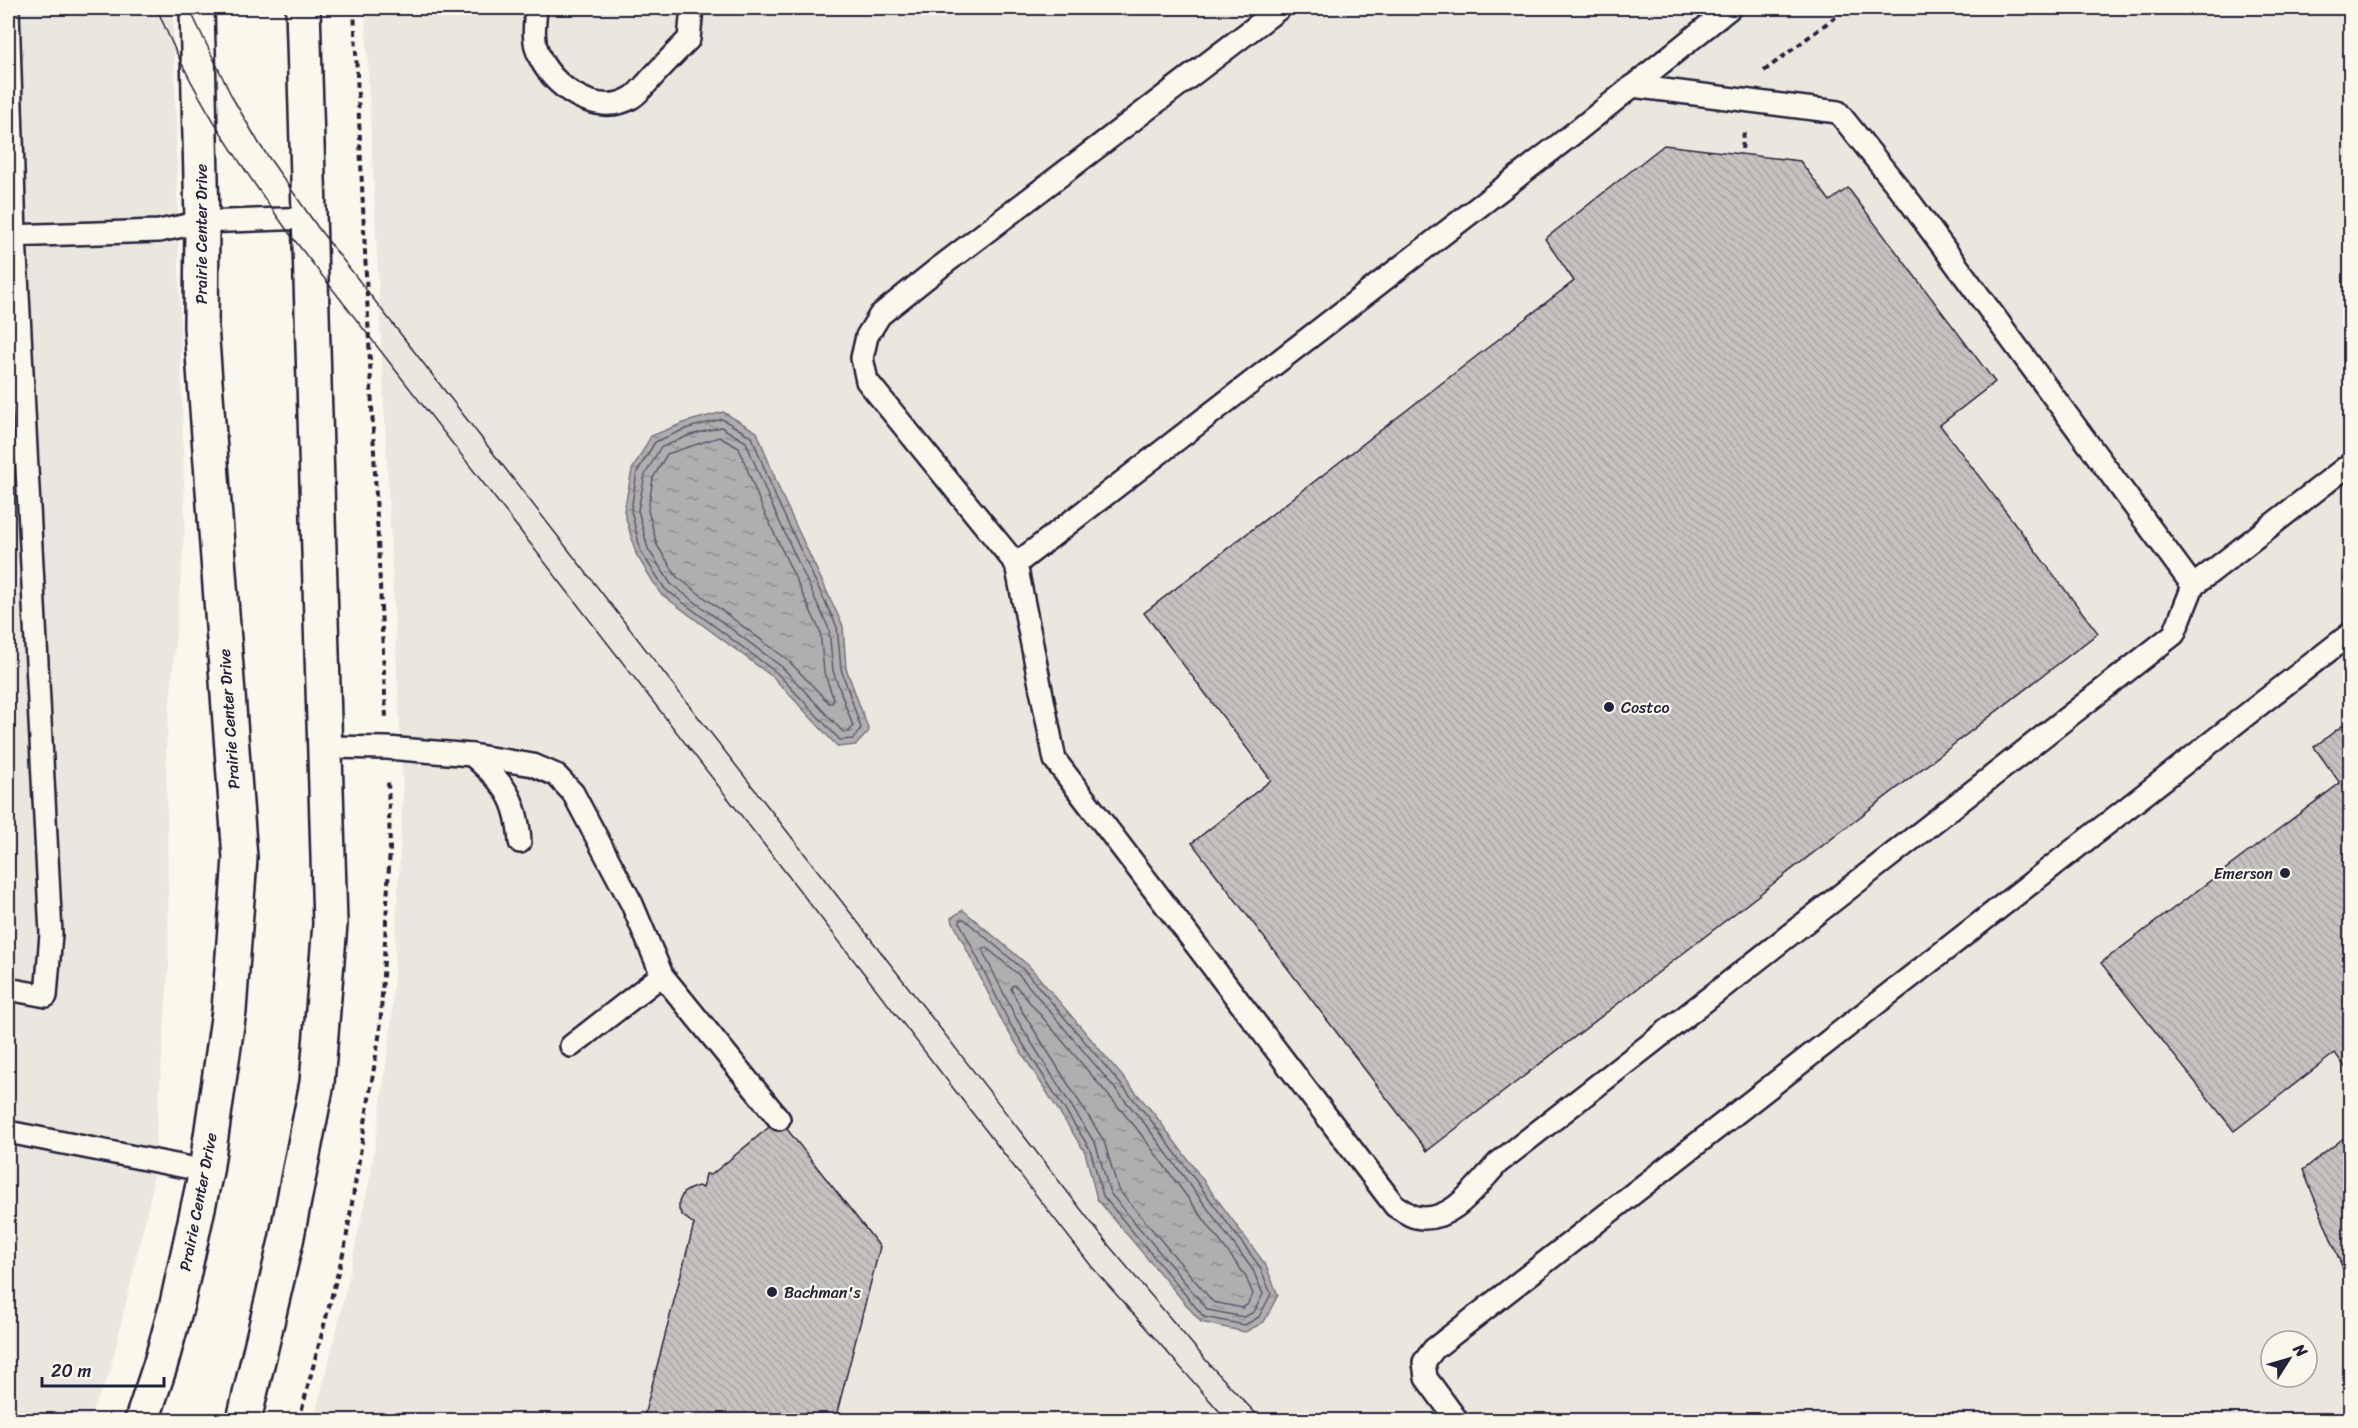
<svg xmlns="http://www.w3.org/2000/svg" width="2358" height="1428" font-family="Sriracha,sans-serif">
<style>
.built{fill:#ebe7df;fill-rule:evenodd}
.water{fill:url(#water-ripples);stroke:#787681;stroke-width:1.5}
.lines{fill:none;stroke-linecap:round;stroke-linejoin:round}
.shore{stroke:#5b5a6a;stroke-width:1.5}
.building{fill:url(#building-back-hatch);stroke:#22223b;stroke-width:1.5}
.service-casing{stroke:#22223b;stroke-width:26}
.secondary-casing{stroke:#22223b;stroke-width:38}
.path{stroke:#22223b;stroke-width:4;stroke-dasharray:6 4.5;stroke-linecap:butt}
.service{stroke:#fbf7ec;stroke-width:21}
.secondary{stroke:#fbf7ec;stroke-width:33}
.tram{stroke:#22223b;stroke-width:1.5}
.poi-dot{fill:#22223b;stroke:#fbf7ec;stroke-width:2}
.labels{text-anchor:middle;dominant-baseline:central;stroke-width:4.5;stroke-linejoin:round;paint-order:stroke}
.street-label{font-size:16px;fill:#22223b;stroke:#fbf7ec}
.poi-label{font-size:16px;fill:#22223b;stroke:#fbf7ec;text-anchor:start}
</style>
<defs>
<pattern id="water-ripples" width="26" height="14" patternUnits="userSpaceOnUse" patternTransform="scale(1.5)"><rect width="26" height="14" fill="#b1aeb0"/><path d="M2 4q2-2 4 0t4 0M15 11q2-2 4 0t4 0" fill="none" stroke="#908d90"/></pattern>
<pattern id="building-back-hatch" width="6" height="6" patternUnits="userSpaceOnUse" patternTransform="scale(1.5)"><rect width="6" height="6" fill="#c6c2c0"/><path d="M-1 5l2 2M0 0l6 6M5-1l2 2" fill="none" stroke="#aaa6a6"/></pattern>
</defs>
<rect width="100%" height="100%" fill="#fbf7ec"/>
<filter id="ink" filterUnits="userSpaceOnUse"><feTurbulence type="fractalNoise" baseFrequency=".0167" numOctaves="2"/><feDisplacementMap in="SourceGraphic" scale="12" xChannelSelector="R" yChannelSelector="G"/><feConvolveMatrix kernelMatrix="1 2 1 2 8 2 1 2 1" color-interpolation-filters="sRGB"/></filter>
<g filter="url(#ink)">
<g class="built">
<path d="M8 8H173L185 527 166 750 169 965 152 1190 110 1372 88 1420H8Z"/>
<path d="M365 8H2350V1420H314L341 1312 371 1173 391 1030 403 795ZM2271 1341H2307V1377H2271Z"/>
</g>
<g class="water">
<path d="M723 412 757 432 782 496 843 626 846 668 869 731 856 745 838 747 774 678 660 593 636 554 624 511 632 470 651 436 686 422Z"/>
<path d="M963 910 1029 966 1155 1115 1265 1264 1278 1295 1264 1322 1245 1332 1201 1322 1097 1199 1085 1152 1004 1025 951 918Z"/>
</g>
<g class="lines">
<g class="shore">
<path d="M722 419 752 437 776 498 837 627 841 669 861 728 853 739 840 740 777 673 665 589 641 552 631 510 637 472 655 442 688 428Z"/>
<path d="M721 427 746 442 770 501 829 629 833 671 853 726 849 732H843L782 667 671 584 648 549 638 510 645 475 660 448 690 435Z"/>
<path d="M719 437 739 448 761 505 820 631 824 672 834 700 832 703H829L788 660 677 577 657 545 648 510 653 478 667 454Z"/>
<path d="M961 919H964L1025 971 1150 1119 1260 1267 1271 1294 1259 1317 1245 1325 1204 1317 1103 1196 1090 1149 1009 1022 960 923Z"/>
<path d="M984 948H987L1020 976 1145 1124 1253 1270 1263 1294 1254 1312 1244 1317 1208 1310 1110 1193 1096 1145 1016 1018 983 952Z"/>
<path d="M1013 985 1016 986 1137 1129 1245 1275 1253 1294 1247 1305 1242 1308 1213 1302 1118 1189 1104 1141 1024 1014 1011 989Z"/>
</g>
</g>
<g class="building">
<path d="M1664 145 1800 161 1830 201 1848 188 1995 382 1940 425 2098 633 1427 1151 1192 843 1271 780 1144 613 1574 281 1545 239Z"/>
<path d="M2350 720V1074L2335 1053 2234 1131 2101 963 2340 783 2314 747Z"/>
<path d="M779 1119 880 1247 835 1420H643L694 1224 683 1216 679 1210V1202L683 1193 690 1189 698 1186 703 1188 706 1174 711 1175Z"/>
<path d="M2350 1133V1286L2303 1170Z"/>
</g>
<g class="lines">
<defs>
<g id="service">
<path d="M536 8C535 23 532 38 538 53 550 86 597 118 631 98 637 95 643 87 648 82 661 67 675 53 689 39L692 8"/>
<path d="M1280 8 940 267 880 315 867 336 862 358 867 381 1016 564 1055 760 1395 1206C1401 1209 1409 1216 1416 1217 1451 1225 1477 1185 1498 1163L2174 634 2193 586 2350 464"/>
<path d="M1632 86 1838 112 1910 202 2193 586"/>
<path d="M8 236 159 231 202 222 310 218"/>
<path d="M1016 564 1578 130 1730 8"/>
<path d="M326 747 387 748 472 755C504 784 517 797 520 842"/>
<path d="M472 755 533 765 556 775 573 793 632 904 662 975 779 1119"/>
<path d="M8 989 46 996 51 934 15 236 8 8"/>
<path d="M571 1046 662 975"/>
<path d="M8 1132 206 1171"/>
<path d="M1457 1420 1426 1378 1424 1362 1434 1349 2350 634"/>
</g>
<g id="secondary">
<path d="M142 1420 160 1366 177 1304 206 1171 229 1011 240 858 201 327 202 222 197 8"/>
<path d="M244 1420 286 1241 317 1083 330 924 303 8"/>
</g>
</defs>
<use href="#service" class="service-casing"/>
<use href="#secondary" class="secondary-casing"/>
<g class="path">
<path d="M354 8 386 718"/>
<path d="M1764 71 1847 8"/>
<path d="M1742 149 1744 132"/>
<path d="M299 1420 345 1246 380 1031 390 848 388 779"/>
</g>
<use href="#service" class="service"/>
<use href="#secondary" class="secondary"/>
<g class="tram">
<path d="M157 8C189 90 238 162 289 233L1092 1267 1227 1420"/>
<path d="M189 8 232 97 260 145 319 229 1111 1248 1210 1365 1262 1420"/>
</g>
</g>
</g>
<g class="poi-dot">
<circle cx="1609" cy="707" r="6"/>
<circle cx="2285" cy="873" r="6"/>
<circle cx="772" cy="1292" r="6"/>
</g>
<g class="labels">
<g class="street-label">
<text transform="translate(201 234) rotate(-90)">Prairie Center Drive</text>
<text transform="translate(229 719) rotate(-94)">Prairie Center Drive</text>
<text transform="translate(198 1202) rotate(-79)">Prairie Center Drive</text>
</g>
<g class="poi-label">
<text x="1621" y="707">Costco</text>
<text x="2273" y="873" text-anchor="end">Emerson</text>
<text x="784" y="1292">Bachman's</text>
</g>
</g>
<rect width="2358" height="1428" fill="none" stroke="#fbf7ec" stroke-width="30"/>
<rect x="15" y="15" width="2328" height="1398" fill="none" stroke="#22223b" stroke-width="2" filter="url(#ink)"/>
<g transform="translate(2289 1359) rotate(53)"><circle r="28" fill="#fbf7ec" stroke="#a4a2a5" stroke-width="1.5"/>
<path d="M0-4.5L10 22L0 15L-10 22Z" fill="#22223b"/>
<text y="-9" font-size="16" font-weight="bold" text-anchor="middle" fill="#22223b">N</text>
</g>
<path d="M42 1377v9h122v-9" fill="none" stroke="#22223b" stroke-width="3"/>
<text x="51" y="1377" font-size="18" fill="#22223b" stroke="#fbf7ec" stroke-width="4.5" paint-order="stroke">20 m</text>
</svg>
